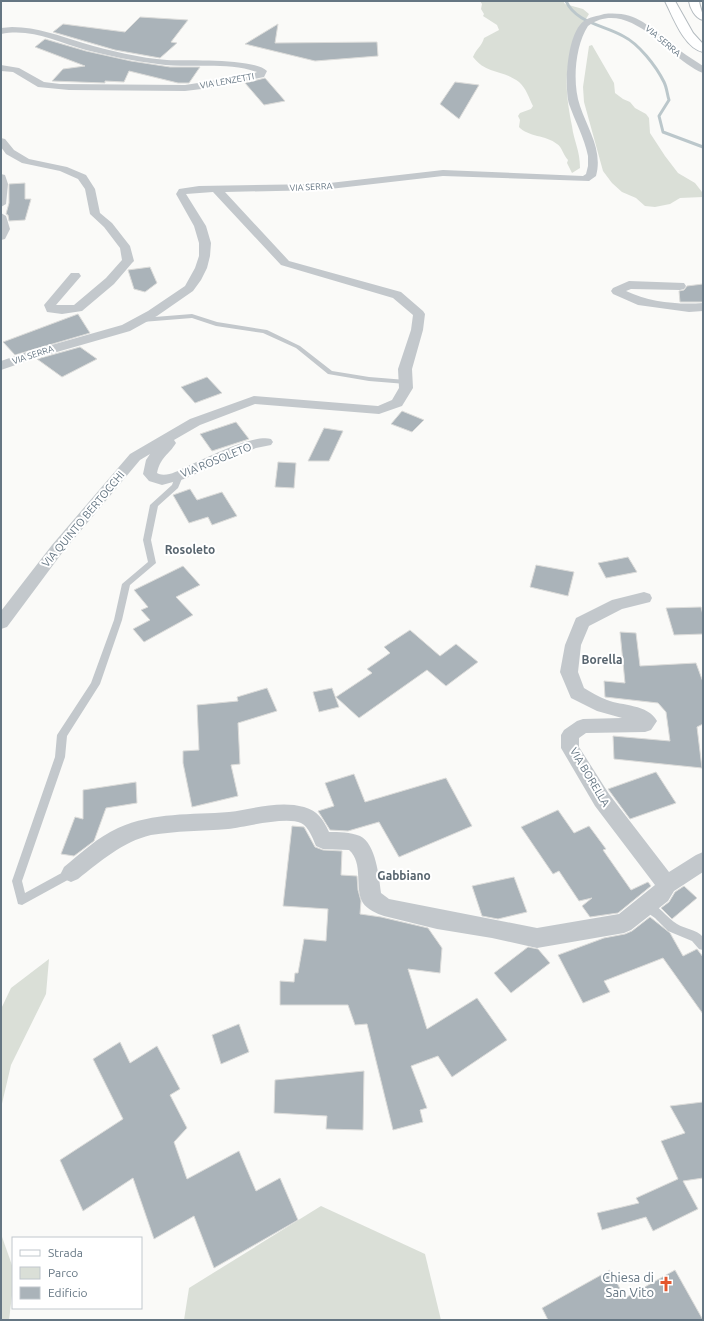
<svg xmlns="http://www.w3.org/2000/svg" width="704" height="1321" font-family="Ubuntu,sans-serif">
<style>
.green{fill:#dadfd7}
.lines{fill:none;stroke-linecap:round;stroke-linejoin:round}
.stream{stroke:#bbc7cb;stroke-width:3}
.building{fill:#aab3b9;stroke:#dcdcda}
.secondary-casing{stroke:#b3babf;stroke-width:2}
.lane{fill:#c3c8cc;fill-rule:evenodd}
.street{fill:#c3c8cc;fill-rule:evenodd}
.secondary{fill:#fff;fill-rule:evenodd}
.labels{text-anchor:middle;dominant-baseline:central;stroke-width:4;stroke-linejoin:round;paint-order:stroke}
.far-street-label{font-size:9px;fill:#657683;stroke:#fff}
.street-label{font-size:11px;fill:#657683;stroke:#fff}
.neighbourhood-label{font-size:12px;font-weight:bold;fill:#57646e;stroke:#fff}
.near-poi-label{font-size:13px;fill:#657683;stroke:#fff;text-anchor:end}
</style>
<rect width="100%" height="100%" fill="#fafaf8"/>
<g class="green">
<path d="M480 1H563L565 4 583 9 589 14C581 26 572 48 569 62 564 82 568 106 572 126 574 142 580 150 580 168L572 173 567 163 568 160C563 155 562 147 557 144 546 135 528 137 519 127L520 120 518 116 520 113 531 109 533 106C529 98 526 88 519 82 502 69 487 75 473 57 476 49 482 46 484 38L499 30 497 25 483 16 484 14 481 9 482 4Z"/>
<path d="M592 45 614 83 615 93 623 99 630 102 635 108 646 114 649 118 650 133 665 156 678 173 695 183 702 192 703 197 680 198 670 204 655 207 645 206 636 198 622 192 612 183 603 171 584 102 583 87 589 46Z"/>
<path d="M49 959 46 994 11 1065 1 1108V1009L11 988Z"/>
<path d="M321 1206 425 1254 441 1320H184L189 1288Z"/>
<path d="M1 1234 13 1268V1287L9 1320H1Z"/>
</g>
<g class="lines">
<path class="stream" d="M566 1C576 23 604 25 623 36 639 44 656 66 664 82 667 88 667 94 669 100L659 116 663 132 703 147"/>
</g>
<g class="building">
<path d="M140 17 188 20 171 42 177 43 160 58 115 50 53 32 63 24 125 32Z"/>
<path d="M278 24 275 43 377 42 378 56 315 61 245 44Z"/>
<path d="M45 39 86 51 131 61 170 67H200L189 83H178L129 71 124 82 105 81V83L52 81 63 69 85 66 35 47Z"/>
<path d="M265 78 285 101 264 105 245 83Z"/>
<path d="M455 82 479 85 459 119 440 104Z"/>
<path d="M25 183V199H31L25 220 9 221 8 215 6 214 9 203V184Z"/>
<path d="M150 267 157 283 145 292 134 289 128 270Z"/>
<path d="M703 284V302H680L679 291 684 290 687 286Z"/>
<path d="M78 314 90 333 15 355 3 342Z"/>
<path d="M80 347 97 359 62 377 37 359Z"/>
<path d="M207 377 222 393 195 403 181 387Z"/>
<path d="M402 411 424 420 412 432 391 424Z"/>
<path d="M236 422 249 439 212 451 200 434Z"/>
<path d="M324 428 343 431 329 461H308Z"/>
<path d="M278 462 296 463 294 488 275 487Z"/>
<path d="M190 489 197 500 222 492 237 516 212 525 208 517 189 523 173 495Z"/>
<path d="M628 557 637 572 606 578 598 563Z"/>
<path d="M536 565 574 572 568 596 530 587Z"/>
<path d="M183 566 200 585 176 597 193 615 144 642 133 629 150 620 141 610 148 607 134 590Z"/>
<path d="M701 607 703 615V634L674 635 666 608Z"/>
<path d="M410 630 440 656 456 644 478 662 446 686 427 670 359 718 336 697 372 673 367 669 390 653 384 647Z"/>
<path d="M620 632 636 633 640 666 696 663 703 682V724L697 727 702 768 614 759 613 736 670 741 666 712 658 703 605 697 604 681 625 683Z"/>
<path d="M267 688 277 711 238 723 240 764 231 765 238 796 192 807 183 763V751L199 750 197 705 238 701 237 697Z"/>
<path d="M332 688 339 707 319 712 313 692Z"/>
<path d="M656 772 676 803 630 819 608 789Z"/>
<path d="M354 774 365 802 446 778 472 826 399 857 379 822 348 831 330 830 318 811 334 806 325 783Z"/>
<path d="M136 782 137 803 106 808 94 841 74 856 61 854 75 817 83 819V790Z"/>
<path d="M558 810 574 833 589 826 606 849 603 850 631 890 648 882 651 886 618 913 590 917 582 906 592 898 579 901 559 871 553 874 521 827Z"/>
<path d="M292 826 304 827 315 847 323 850 342 851 341 875 357 876 358 890 361 901 360 914 381 917 428 928 442 948 440 973 408 969 427 1029 477 998 507 1040 452 1077 438 1056 411 1066 427 1108 420 1110 423 1122 393 1130 367 1024 355 1025 348 1005H280V981L294 982 295 973H298L304 939 326 941 328 909 283 906Z"/>
<path d="M514 877 527 912 498 919 482 916 472 886Z"/>
<path d="M684 886 697 898 672 919 661 908 669 902 675 892Z"/>
<path d="M650 917 670 933 683 956 697 949 703 957V1014L663 958 604 981 610 992 583 1003 558 955 604 938 625 934 632 931Z"/>
<path d="M528 947 538 949 550 963 511 993 494 973Z"/>
<path d="M239 1024 249 1052 221 1064 212 1035Z"/>
<path d="M120 1042 130 1063 157 1046 180 1089 170 1095 187 1128 174 1142 187 1179 239 1151 256 1191 280 1178 298 1220 214 1268 194 1216 154 1239 133 1178 83 1211 60 1160 123 1119 93 1059Z"/>
<path d="M364 1071 363 1130 326 1129 327 1116 274 1113 275 1080Z"/>
<path d="M703 1102V1178L683 1181 698 1209 653 1231 646 1217 602 1230 597 1213 639 1203 636 1198 678 1179 661 1141 685 1133 670 1106Z"/>
<path d="M610 1270 625 1298 675 1270 703 1320H548L542 1308Z"/>
</g>
<g class="lines">
<defs>
<g id="secondary">
<path d="M665 1H675L693 33 703 44V52C684 48 673 17 665 1Z"/>
<path d="M689 1H699C700 8 703 12 703 20 695 18 690 8 689 1Z"/>
</g>
</defs>
<use href="#secondary" class="secondary-casing"/>
<g class="lane">
<path d="M192 314 217 322 267 330 300 346 332 371 369 377 406 380 410 382 406 384 369 381 328 374 296 348 263 333 216 326 192 318 142 322 139 320 142 318Z"/>
<path d="M179 473 183 476 178 488 158 506 151 540 156 563 130 585 122 620 100 684 67 736 65 757 22 881 25 893 67 870 71 868 75 870 76 873 75 876 22 905 18 904 12 881 55 757 57 735 91 683 114 620 122 584 148 562 143 540 150 505 172 485 176 474Z"/>
<path d="M646 900C659 905 666 917 677 924 685 929 696 929 703 937V950L699 949 692 941 668 931 655 918 642 909 641 905 642 901Z"/>
</g>
<g class="street">
<path d="M604 14C636 11 647 25 670 43 680 51 692 59 703 66V73C697 71 692 67 687 64 660 45 624 0 588 26 575 46 572 83 580 106 588 130 603 150 596 176L589 181 443 176 321 190 225 192 289 261 401 292 423 311 425 314 423 330 412 369 413 388 402 406 379 414 255 404 200 425 174 440 176 443C168 456 161 456 157 473L159 474C167 477 178 471 186 467 205 459 252 434 271 439L273 442 271 445 256 448 184 479 162 485 149 481 143 474 146 460 150 454 140 460 62 553 7 627 1 629V611L52 545 130 454 190 419 254 396 378 406 392 400 399 388 398 369 411 330 413 315 393 298 281 265 213 192 186 194 206 226 211 243 210 256 207 268 201 280 193 291 157 316 130 331 36 358 1 370V361L27 352 122 325 148 311 185 286 195 268 199 256V243L194 226 176 194 179 189 199 186 321 184 443 170 583 176 586 174 588 166V156C584 137 575 121 569 104 564 85 567 33 584 21 589 17 598 16 604 14Z"/>
<path d="M12 27C38 27 59 36 83 43 110 51 140 58 167 60 187 61 254 58 267 71L264 77 210 88 185 91 69 90 38 87 13 72 1 71V65L19 68 44 82 60 84 185 85 250 75 257 72C226 61 190 69 158 64 134 61 110 56 86 50 57 42 32 28 1 34V28Z"/>
<path d="M1 138 5 139 14 150 29 159 67 167 86 175 95 189 100 213 112 223 130 246 134 261 132 263 114 284 82 311 62 314 47 312 44 305 71 273H79L81 276 56 305H74L106 278 122 260 120 248 104 227 90 214 85 189 78 179 60 171 22 163 6 154 1 147Z"/>
<path d="M1 174 5 175 8 184 6 204 1 207Z"/>
<path d="M1 213 6 216 10 229 5 239 1 240Z"/>
<path d="M629 281 684 283 686 286 684 289 680 290 631 289 626 291C649 302 678 305 703 303V311L689 312 638 305 613 294 611 291 613 288Z"/>
<path d="M644 592 650 594 652 598 650 602 622 609 589 626 581 645 578 672 584 688C591 692 599 697 607 700 622 706 648 704 657 721L651 730 645 732 586 733 579 738V747L609 794 669 872 696 855 703 852V872L674 891 668 901 631 930 624 933 537 948 492 938 437 929 384 916C377 914 367 909 363 903 354 888 364 863 349 850L323 849 316 846C313 839 309 827 301 823 286 816 245 827 228 829 202 831 176 831 151 835 122 842 101 861 78 879L71 882 64 879 61 873 64 867C81 853 98 837 118 828 154 812 191 815 229 812 253 809 280 800 304 807 318 811 323 819 329 832 339 832 350 832 360 836 376 844 379 877 381 893L389 899 537 928 619 914 655 885 595 806 561 748V735L564 730 577 721 583 719 622 718 597 711 571 698 560 672 565 645 576 618 612 600Z"/>
</g>
<use href="#secondary" class="secondary"/>
</g>
<defs>
<symbol id="church-bare" viewBox="-9 -9 18 18"><path d="M-1.2-6h2.4v3.5h3.3v2.4h-3.3V6h-2.4V-.1h-3.3v-2.4h3.3Z" fill="#e4572e" stroke="#fff" stroke-width="2.5" paint-order="stroke"/></symbol>
</defs>
<g fill-rule="evenodd">
<use href="#church-bare" x="655" y="1273" width="22" height="22"/>
</g>
<g class="labels">
<g class="far-street-label">
<text transform="translate(663 41) rotate(40)">VIA SERRA</text>
<text transform="translate(227 81) rotate(-10)">VIA LENZETTI</text>
<text transform="translate(311 187) rotate(-3)">VIA SERRA</text>
<text transform="translate(33 355) rotate(-18)">VIA SERRA</text>
</g>
<g class="street-label">
<text transform="translate(216 460) rotate(-22)">VIA ROSOLETO</text>
<text transform="translate(83 519) rotate(-50)">VIA QUINTO BERTOCCHI</text>
<text transform="translate(590 777) rotate(59)">VIA BORELLA</text>
</g>
<g class="neighbourhood-label">
<text x="190" y="549">Rosoleto</text>
<text x="602" y="659">Borella</text>
<text x="404" y="875">Gabbiano</text>
</g>
<g class="near-poi-label">
<text x="654" y="1277">Chiesa di<tspan x="654" dy="15">San Vito</tspan></text>
</g>
</g>
<rect width="704" height="1321" fill="none" stroke="#657683" stroke-width="4"/>
<rect x="12" y="1237" width="130" height="72" fill="#ffffff" stroke="#c1c8cd"/>
<rect x="20" y="1250" width="20" height="6" fill="#ffffff" stroke="#c1c8cd"/>
<text x="48" y="1257" font-size="12" fill="#657683">Strada</text>
<rect x="20" y="1267" width="20" height="12" fill="#dadfd7" stroke="#c1c8cd"/>
<text x="48" y="1277" font-size="12" fill="#657683">Parco</text>
<rect x="20" y="1287" width="20" height="12" fill="#aab3b9" stroke="#c1c8cd"/>
<text x="48" y="1297" font-size="12" fill="#657683">Edificio</text>
</svg>
